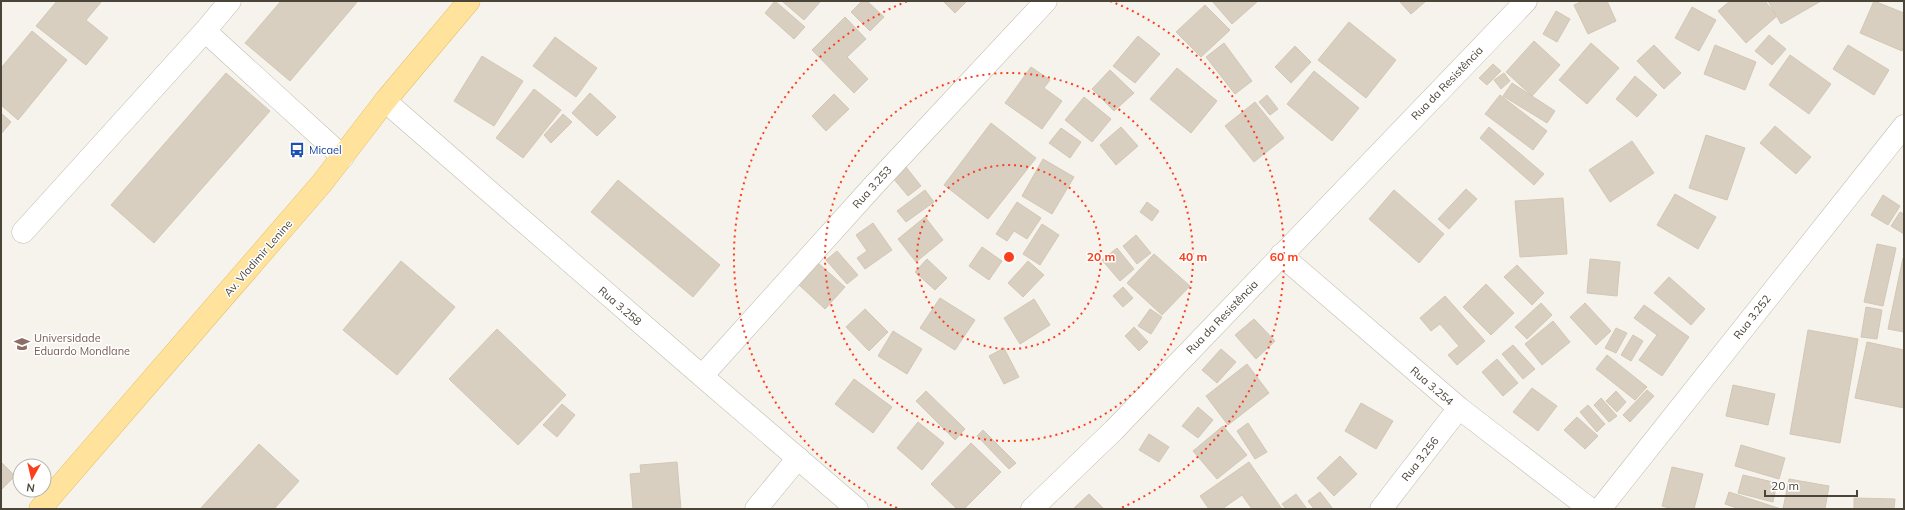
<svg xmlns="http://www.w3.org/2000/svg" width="1905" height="510" font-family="Mulish,sans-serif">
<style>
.building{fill:#d8cfc1;stroke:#d3c7b4}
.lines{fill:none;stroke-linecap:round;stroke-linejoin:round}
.minor-casing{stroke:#c2bbae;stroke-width:23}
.major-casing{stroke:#e6c16a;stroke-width:23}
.minor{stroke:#fff;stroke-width:22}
.major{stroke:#ffe39c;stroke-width:22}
.ring{fill:none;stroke:#fc3f1d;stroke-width:2;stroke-dasharray:2 4}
.labels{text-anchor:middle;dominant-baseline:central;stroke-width:3;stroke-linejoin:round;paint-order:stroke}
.street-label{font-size:11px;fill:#4b4439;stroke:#fff}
.transit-label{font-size:11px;fill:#164399;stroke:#fff;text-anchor:start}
.education-label{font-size:11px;fill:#785e54;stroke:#fff;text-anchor:start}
.centre{fill:#fc3f1d;stroke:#fff;stroke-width:2}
.ring-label{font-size:12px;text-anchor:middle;font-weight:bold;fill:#fc3f1d;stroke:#fff;stroke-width:3;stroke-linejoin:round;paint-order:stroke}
</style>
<rect width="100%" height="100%" fill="#f6f3ec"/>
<g class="building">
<path d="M57 1H102L86 20 108 38 86 65 36 26Z"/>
<path d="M281 1H358L290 81 245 43Z"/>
<path d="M775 1 805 27 794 39 765 13Z"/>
<path d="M782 1H821L804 20Z"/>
<path d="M862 1H867L884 17 870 31 851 12Z"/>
<path d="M943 1H967L955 13Z"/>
<path d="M1212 1H1258L1232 24Z"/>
<path d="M1399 1H1426L1411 14Z"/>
<path d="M1583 1H1607L1616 21 1588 34 1574 5Z"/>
<path d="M1730 1H1765L1777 16 1746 43 1718 11Z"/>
<path d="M1768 1H1821L1781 24Z"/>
<path d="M1874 1 1904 13V46L1902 51 1860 33Z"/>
<path d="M1205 5 1230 30 1201 57 1176 32Z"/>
<path d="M1692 7 1716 20 1699 51 1675 38Z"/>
<path d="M1556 11 1570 19 1557 42 1543 34Z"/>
<path d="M845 17 866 39 847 57 868 79 854 93 812 50Z"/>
<path d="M1349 22 1396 60 1366 98 1318 60Z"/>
<path d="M32 31 67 60 18 120 1 105V68Z"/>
<path d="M1769 35 1786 49 1772 65 1755 51Z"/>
<path d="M1138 36 1160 54 1135 83 1113 66Z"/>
<path d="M555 37 597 68 576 97 533 66Z"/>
<path d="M1534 41 1560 65 1532 96 1506 72Z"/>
<path d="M1224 43 1252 81 1235 94 1206 57Z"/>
<path d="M1591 43 1619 68 1587 104 1559 80Z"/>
<path d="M1654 45 1681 73 1664 89 1637 61Z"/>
<path d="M1715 45 1756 62 1745 90 1704 74Z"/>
<path d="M1848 45 1889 70 1874 95 1833 69Z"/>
<path d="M1295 46 1311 62 1291 83 1275 67Z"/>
<path d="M1790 55 1831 84 1809 114 1769 85Z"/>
<path d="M482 56 523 81 494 126 454 101Z"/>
<path d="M1493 64 1501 71 1487 85 1479 78Z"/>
<path d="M1031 67 1050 80 1044 88 1062 101 1042 129 1005 103Z"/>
<path d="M1177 68 1217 101 1191 133 1150 99Z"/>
<path d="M1110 70 1134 93 1114 111 1092 89Z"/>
<path d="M1314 71 1359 108 1332 141 1287 104Z"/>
<path d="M226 73 270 111 154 243 111 205Z"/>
<path d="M1504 73 1510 81 1501 89 1494 80Z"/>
<path d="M1635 76 1657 95 1637 117 1616 99Z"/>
<path d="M1512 83 1555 111 1547 123 1503 96Z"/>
<path d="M534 89 561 110 523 158 496 138Z"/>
<path d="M590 93 616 117 597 136 572 113Z"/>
<path d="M834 94 849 109 826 131 812 116Z"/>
<path d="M1267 95 1278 109 1270 115 1259 102Z"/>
<path d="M1500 95 1547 131 1533 150 1485 114Z"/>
<path d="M1084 97 1111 119 1092 142 1065 120Z"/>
<path d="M1255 102 1284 138 1254 162 1225 126Z"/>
<path d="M1 113 11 122 1 134Z"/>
<path d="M563 114 572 122 551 143 544 135Z"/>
<path d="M991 123 1036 158 988 219 944 185Z"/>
<path d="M1775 126 1811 157 1796 174 1760 143Z"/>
<path d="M1121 127 1138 146 1116 165 1100 145Z"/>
<path d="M1489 127 1544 174 1534 185 1480 138Z"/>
<path d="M1061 128 1081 142 1070 158 1049 143Z"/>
<path d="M1706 135 1745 148 1727 200 1689 188Z"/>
<path d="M1632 141 1654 173 1610 202 1589 170Z"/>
<path d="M1043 159 1074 177 1052 214 1022 196Z"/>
<path d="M906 167 921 186 908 196 893 178Z"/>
<path d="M618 180 720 265 693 297 591 212Z"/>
<path d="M1466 189 1477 199 1449 229 1438 219Z"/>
<path d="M925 190 934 202 906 222 897 211Z"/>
<path d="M1394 190 1444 234 1419 263 1369 219Z"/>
<path d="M1675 194 1716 217 1698 249 1657 225Z"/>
<path d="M1883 195 1900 206 1888 225 1871 215Z"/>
<path d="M1563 198 1567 254 1520 257 1515 201Z"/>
<path d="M1017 202 1041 218 1027 239 1014 231 1007 241 996 234Z"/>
<path d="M1147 202 1159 211 1152 221 1140 212Z"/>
<path d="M1900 212 1904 214V234L1891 226Z"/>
<path d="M925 217 943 240 916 262 898 239Z"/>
<path d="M873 223 892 250 865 269 857 258 867 251 856 235Z"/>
<path d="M1042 224 1059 235 1040 265 1023 254Z"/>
<path d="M1136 235 1151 253 1137 264 1123 246Z"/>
<path d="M1877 244 1896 248 1883 306 1864 302Z"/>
<path d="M982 247 1002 261 989 280 969 266Z"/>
<path d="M1117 248 1134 269 1120 281 1102 260Z"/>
<path d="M837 251 858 275 847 284 826 260Z"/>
<path d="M1154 254 1190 286 1162 315 1127 283Z"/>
<path d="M1903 258H1904V332L1888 329Z"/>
<path d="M927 259 947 278 935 290 915 272Z"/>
<path d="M1590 259 1620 262 1617 296 1587 293Z"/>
<path d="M401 261 455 307 397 375 343 330Z"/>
<path d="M1028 261 1044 275 1023 297 1008 283Z"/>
<path d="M817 262 845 287 825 309 797 283Z"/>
<path d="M1517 265 1544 293 1532 305 1504 277Z"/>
<path d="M1669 277 1705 309 1691 325 1654 293Z"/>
<path d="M1486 284 1514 313 1491 335 1463 307Z"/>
<path d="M1123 287 1133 298 1123 307 1113 296Z"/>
<path d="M1445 296 1485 341 1457 365 1448 355 1459 346 1440 324 1431 331 1420 318Z"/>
<path d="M940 298 975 320 955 350 920 328Z"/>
<path d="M1034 299 1050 325 1020 344 1004 318Z"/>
<path d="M1541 303 1552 315 1527 339 1515 327Z"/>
<path d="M1585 303 1611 331 1596 345 1570 317Z"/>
<path d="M1644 305 1689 337 1662 376 1639 360 1657 335 1634 318Z"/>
<path d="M1866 307 1882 310 1877 339 1861 337Z"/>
<path d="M865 309 888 332 869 351 846 327Z"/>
<path d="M1150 309 1162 317 1151 334 1138 326Z"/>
<path d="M1254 319 1275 341 1256 359 1235 335Z"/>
<path d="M1553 321 1570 342 1542 365 1525 344Z"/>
<path d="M1134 327 1148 342 1139 351 1125 336Z"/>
<path d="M1616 328 1627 333 1616 353 1605 348Z"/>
<path d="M497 329 566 395 518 445 449 379Z"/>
<path d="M1808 330 1858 339 1840 443 1790 434Z"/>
<path d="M893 331 922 349 907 374 878 356Z"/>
<path d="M1633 335 1643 341 1631 361 1621 355Z"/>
<path d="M1867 342 1904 350V408L1855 398Z"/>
<path d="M1513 345 1535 369 1523 379 1502 354Z"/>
<path d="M1004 348 1019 377 1004 384 989 356Z"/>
<path d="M1221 349 1236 362 1217 383 1202 370Z"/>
<path d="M1607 355 1647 387 1635 400 1596 369Z"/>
<path d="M1497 359 1518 383 1503 396 1482 372Z"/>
<path d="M1247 364 1269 393 1228 425 1206 396Z"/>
<path d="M854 379 892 407 873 433 835 404Z"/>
<path d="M1733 385 1775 394 1768 425 1726 416Z"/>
<path d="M1532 388 1557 406 1538 431 1513 412Z"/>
<path d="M1647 390 1654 396 1630 422 1623 415Z"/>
<path d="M926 391 965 429 955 440 916 401Z"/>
<path d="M1616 391 1626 402 1617 412 1606 401Z"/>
<path d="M1601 398 1617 416 1609 422 1594 405Z"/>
<path d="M1361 403 1393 421 1376 449 1345 431Z"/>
<path d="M562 404 575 415 557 437 543 425Z"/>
<path d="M1588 405 1605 424 1597 432 1580 412Z"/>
<path d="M1198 407 1213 420 1198 438 1182 426Z"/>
<path d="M1577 417 1598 436 1585 449 1564 430Z"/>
<path d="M918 422 944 443 922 470 897 448Z"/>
<path d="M1248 423 1267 452 1255 459 1237 431Z"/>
<path d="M1223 426 1247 455 1217 479 1193 451Z"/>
<path d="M983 430 1016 463 1009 469 977 436Z"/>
<path d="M1149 434 1169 447 1159 462 1139 450Z"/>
<path d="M971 443 1001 472 964 509H957L931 484Z"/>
<path d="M259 444 299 481 274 509H200Z"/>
<path d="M1741 445 1785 458 1779 479 1735 466Z"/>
<path d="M1340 456 1357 474 1334 496 1317 478Z"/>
<path d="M1 462 15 476 1 490Z"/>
<path d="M677 462 681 509H633L630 474 641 473 640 465Z"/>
<path d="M1249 462 1282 509H1252L1242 495 1222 509H1209L1200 496Z"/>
<path d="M1672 467 1703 474 1694 509H1673L1662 506Z"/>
<path d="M1743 475 1777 483 1773 502 1738 493Z"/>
<path d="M1789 479 1829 486 1825 509H1783Z"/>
<path d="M1320 492 1333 509H1314L1308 501Z"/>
<path d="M1729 492 1781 509H1740L1725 504Z"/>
<path d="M1089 494 1104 509H1073Z"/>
<path d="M1296 494 1307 509H1286L1282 504Z"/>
<path d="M1854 498 1895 499 1894 509H1854Z"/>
</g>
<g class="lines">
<defs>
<g id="minor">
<path d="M205 31 343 157"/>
<path d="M385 101 702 376 857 509"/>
<path d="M23 232 205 31 230 1"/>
<path d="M1281 255 1459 408 1590 509"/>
<path d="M702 376 875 184 1046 1"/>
<path d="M756 509 798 458"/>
<path d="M1032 509 1114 430 1526 1"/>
<path d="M1381 509 1459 408"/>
<path d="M1600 509 1904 126"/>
</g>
<path id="major" d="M40 509 322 183 385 101 469 1"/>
</defs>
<use href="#minor" class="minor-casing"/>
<use href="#major" class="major-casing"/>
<use href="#minor" class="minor"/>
<use href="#major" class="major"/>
</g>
<g class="ring">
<circle cx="1009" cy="257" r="92"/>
<circle cx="1009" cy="257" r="184"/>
<path d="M897 508A275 275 0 0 1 908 1M1110 1A275 275 0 0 1 1121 508"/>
</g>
<defs>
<symbol id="bus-bare" viewBox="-9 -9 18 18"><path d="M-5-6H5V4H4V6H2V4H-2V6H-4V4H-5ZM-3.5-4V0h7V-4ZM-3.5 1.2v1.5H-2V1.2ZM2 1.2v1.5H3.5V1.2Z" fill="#1a4fb4" stroke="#fff" stroke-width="2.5" paint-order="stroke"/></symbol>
<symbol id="university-bare" viewBox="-9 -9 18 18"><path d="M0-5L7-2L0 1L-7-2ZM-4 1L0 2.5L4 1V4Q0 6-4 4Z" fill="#8d6e63" stroke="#fff" stroke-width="2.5" paint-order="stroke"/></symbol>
</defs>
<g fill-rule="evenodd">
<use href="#bus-bare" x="286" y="139" width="22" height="22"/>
<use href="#university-bare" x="11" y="333" width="22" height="22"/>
</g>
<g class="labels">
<g class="street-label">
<text transform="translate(1447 83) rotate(-46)">Rua da Resistência</text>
<text transform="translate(872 187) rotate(-48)">Rua 3.253</text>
<text transform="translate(258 258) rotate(-49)">Av. Vladimir Lenine</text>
<text transform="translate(620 306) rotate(41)">Rua 3.258</text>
<text transform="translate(1222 317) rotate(-46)">Rua da Resistência</text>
<text transform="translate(1752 317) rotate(-52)">Rua 3.252</text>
<text transform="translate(1432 386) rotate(41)">Rua 3.254</text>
<text transform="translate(1420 459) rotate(-52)">Rua 3.256</text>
</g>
<g class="transit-label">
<text x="309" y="150">Micael</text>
</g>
<g class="education-label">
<text x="34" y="338">Universidade<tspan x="34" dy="13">Eduardo Mondlane</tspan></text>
</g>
</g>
<circle cx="1009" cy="257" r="6" class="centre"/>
<g class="ring-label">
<text x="1101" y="261">20 m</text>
<text x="1193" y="261">40 m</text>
<text x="1284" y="261">60 m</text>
</g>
<rect width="1905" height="510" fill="none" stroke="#4b4439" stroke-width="4"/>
<g transform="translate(32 478) rotate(188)"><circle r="19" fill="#ffffff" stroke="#b7b4b0"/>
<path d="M0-3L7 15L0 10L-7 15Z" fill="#fc3f1d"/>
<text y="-6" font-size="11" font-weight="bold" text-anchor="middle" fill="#4b4439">N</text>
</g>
<path d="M1765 490v6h92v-6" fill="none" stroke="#4b4439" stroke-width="2"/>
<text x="1771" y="490" font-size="12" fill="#4b4439" stroke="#ffffff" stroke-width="3" paint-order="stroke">20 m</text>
</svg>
